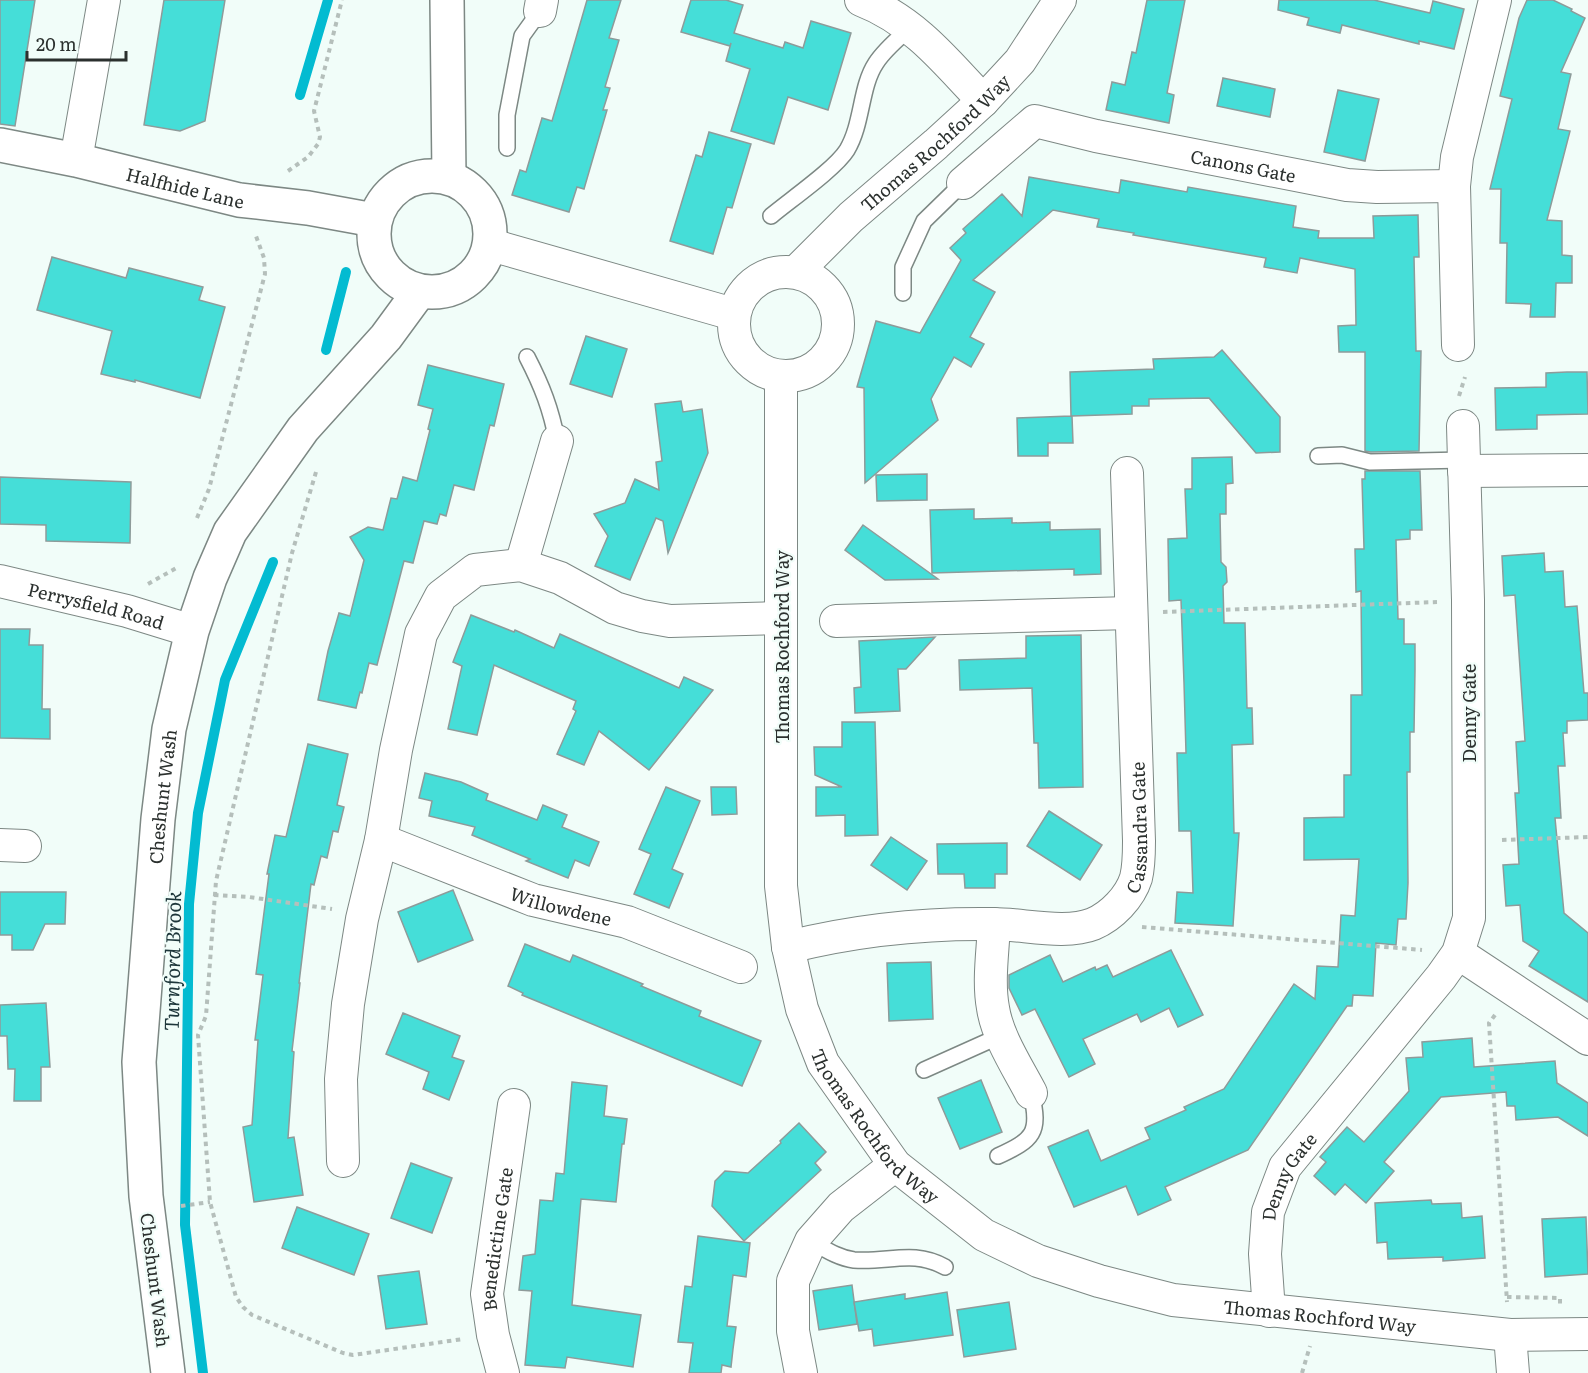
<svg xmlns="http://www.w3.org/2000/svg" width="1588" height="1373" font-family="Literata,serif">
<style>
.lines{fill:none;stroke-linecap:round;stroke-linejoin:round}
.stream{stroke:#03bbd1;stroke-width:10}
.building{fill:#45ded8;stroke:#8e9b9a;stroke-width:1.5}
.lane-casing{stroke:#7d8884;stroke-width:18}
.street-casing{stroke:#7d8884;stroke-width:34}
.secondary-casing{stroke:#7d8884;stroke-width:36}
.path{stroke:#b5bfbb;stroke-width:4;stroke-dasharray:4.5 4.5;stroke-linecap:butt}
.lane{stroke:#fff;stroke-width:15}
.street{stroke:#fff;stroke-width:32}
.secondary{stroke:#fff;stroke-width:33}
.labels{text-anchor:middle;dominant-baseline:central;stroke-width:4.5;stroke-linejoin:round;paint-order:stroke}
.street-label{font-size:18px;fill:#2b302e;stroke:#f1fdf9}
.water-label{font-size:20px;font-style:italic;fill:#1d363a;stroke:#f1fdf9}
</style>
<rect width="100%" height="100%" fill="#f1fdf9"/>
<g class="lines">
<g class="stream">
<path d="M300 95 328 0"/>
<path d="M326 350 346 272"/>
<path d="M203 1373 185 1225 189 904 198 813 225 680 273 562"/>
</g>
</g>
<g class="building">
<path d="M0 0H35L15 126 0 124Z"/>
<path d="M164 0H225L205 121 180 131 144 125Z"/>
<path d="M587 0H621L609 38 619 40 605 87 610 88 603 110H607L584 189 577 187 569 212 512 195 520 170 526 172 542 118 552 121Z"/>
<path d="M691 0H726L743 5 734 33 783 48 785 42 803 48 811 21 851 33 828 110 788 97 774 144 731 131 750 69 726 61 731 43 730 46 681 32Z"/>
<path d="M1147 0H1185L1167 93 1174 95 1169 123 1106 110 1112 82 1125 85 1132 52 1136 53Z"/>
<path d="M1279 0H1374L1430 13 1433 1 1464 9 1454 49 1419 41V44L1342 25 1340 33 1307 25 1309 18 1278 10Z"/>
<path d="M1527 0H1553L1572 9 1571 11 1585 18 1561 72 1571 74 1558 129 1570 131 1547 220 1562 221V255L1572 256V283H1556L1555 317H1530L1531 304 1506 303 1507 243H1500L1501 189H1490L1512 99 1500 96 1519 18Z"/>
<path d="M1223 78 1275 89 1270 117 1217 106Z"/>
<path d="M1338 90 1379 99 1365 161 1324 152Z"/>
<path d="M709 132 751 144 732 208 727 207 713 254 670 241 696 155 702 157Z"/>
<path d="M1029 177 1119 193 1121 180 1187 192 1188 187 1296 206 1293 227 1319 231 1318 238H1374L1373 216 1418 215 1419 257H1414L1416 351H1421L1419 451 1371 452 1365 451V352H1339L1338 326 1356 325 1355 269 1300 258 1297 273 1264 267 1266 258 1133 235 1134 233 1097 227 1099 219 1053 210 973 280 995 292 970 337 984 344 971 367 954 357 931 399 938 420 865 483 864 388 857 387 876 321 920 333 961 260 950 248 966 233 963 229 1002 194 1022 216Z"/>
<path d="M52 257 126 278 129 268 203 287 199 300 225 307 200 398 135 380V382L101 374 112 331 37 310Z"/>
<path d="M586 336 627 349 612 397 570 384Z"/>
<path d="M1222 350 1280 417V452L1256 453 1209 398 1149 399V406H1132V414L1072 416 1073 443H1048V456H1018L1017 418 1071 416 1070 372 1154 369 1153 359 1214 357Z"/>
<path d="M428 365 504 384 494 426 490 425 474 490 454 485 446 516 440 514 437 524 424 521 413 563 404 561 377 665 369 663 362 693 360 692 356 708 318 700 328 651 339 613 350 616 364 560 350 537 368 527 383 530 391 498 397 499 403 477 417 481 430 430 428 429 433 409 418 405Z"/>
<path d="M1567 372H1587L1588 414 1537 415V429L1496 430 1495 388 1546 387V373Z"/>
<path d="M681 401 683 412 702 409 708 453 668 553 663 521 656 518 630 580 595 566 608 536 594 514 625 503 635 479 659 490 656 462 662 461 655 404Z"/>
<path d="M1232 457 1233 483 1226 484V514H1220L1221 562 1226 567 1227 582 1223 586 1224 623H1245L1247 708H1252L1253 744 1232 745 1234 833H1239L1233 926 1175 923 1177 892 1193 893 1191 831H1179L1177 753H1186L1184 683 1181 600 1169 601 1168 539 1187 538 1185 489H1192V458Z"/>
<path d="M1365 471H1420L1422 530H1410V539L1396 540 1398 619H1404V644H1415V670L1414 732H1410V772H1407L1408 883 1406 919H1398L1396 945 1376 943 1373 996 1353 995 1352 1006H1347L1248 1150 1165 1187 1171 1200 1138 1215 1126 1186 1074 1207 1048 1147 1088 1130 1101 1161 1150 1139 1145 1128 1186 1110 1184 1107 1224 1089 1294 984 1315 999 1317 966 1338 967 1341 915 1355 916 1359 859 1304 860V818L1344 817V775H1351V695H1362L1361 591 1356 592 1355 549H1364L1362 479H1365Z"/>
<path d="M927 474V500L877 501 876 475Z"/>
<path d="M0 477 131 482 130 543 46 541V525L0 524Z"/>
<path d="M974 509V519L1012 518V523L1050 522V530L1100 529 1101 574 1074 575V569L932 573 930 510Z"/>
<path d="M863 525 938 579 885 580 845 550Z"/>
<path d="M1544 553 1545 572 1563 571 1565 607 1577 606 1584 693H1588V720L1567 721V733H1563L1565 766H1558L1561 818H1555L1564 913 1588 933V1002L1529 966 1539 951 1523 941 1520 905 1506 906 1503 865 1519 864 1515 793H1519L1516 742 1525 741 1515 595 1504 596 1502 556Z"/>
<path d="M471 615 514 632 515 630 554 648 560 634 679 688 684 677 713 690 649 770 599 731 584 765 557 754 576 711 573 709 576 701 494 665 477 735 448 729 462 666 453 662Z"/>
<path d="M0 629H30L29 645H43L42 709H50V739L0 738Z"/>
<path d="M1081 635 1083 787 1039 788 1038 743H1034L1032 688 960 690 959 660 1026 658V636Z"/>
<path d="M935 637 906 669H898L900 711 855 713 854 688 861 687 859 641Z"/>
<path d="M842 722H875L878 835 845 836V815L816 816V787H842L815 775 814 747H842Z"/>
<path d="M308 744 348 754 337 805 344 807 338 832 333 831 327 858 321 856 314 885 311 884 299 983H300L292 1051 294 1052 288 1138 294 1137 303 1195 254 1202 243 1127 252 1125 258 1040H255L263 975 256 974 269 874H267L275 835 286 837Z"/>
<path d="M425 773 461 782 488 794 486 800 537 820 543 805 567 815 562 827 599 842 589 866 575 860 568 878 526 861 530 859 472 835 475 827 429 816 432 801 419 798Z"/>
<path d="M666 787 700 801 672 869 683 874 669 908 634 894 651 854 639 849Z"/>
<path d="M711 787H736L737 814 712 815Z"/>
<path d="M1049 811 1102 845 1080 880 1027 846Z"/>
<path d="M891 837 927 861 907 890 871 865Z"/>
<path d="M1007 843V874H995V888H965L964 874H938L937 844Z"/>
<path d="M453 890 473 940 418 962 398 912Z"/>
<path d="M0 892H66L65 924H45L33 950H12V935H0Z"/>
<path d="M525 944 570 962 573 955 643 984 641 986 701 1011 699 1016 761 1041 742 1086 522 995 523 993 508 986Z"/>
<path d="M1171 950 1203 1015 1178 1027 1169 1008 1141 1022 1137 1014 1083 1039 1095 1064 1069 1077 1035 1009 1022 1015 1009 988V975L1050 955 1063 982 1095 967 1096 970 1107 965 1113 977Z"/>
<path d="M931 962 933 1019 889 1021 887 963Z"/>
<path d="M46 1003 50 1067H41V1101H14L15 1069H8L7 1036H0V1005Z"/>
<path d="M403 1013 460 1036 452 1057 464 1061 449 1100 423 1089 429 1072 386 1054Z"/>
<path d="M1472 1038 1474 1067 1555 1061 1557 1083 1588 1103V1136L1558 1117 1516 1120 1515 1106H1507L1506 1092 1441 1097 1384 1162 1394 1171 1366 1203 1345 1184 1335 1195 1314 1176 1326 1162 1320 1157 1347 1127 1364 1142 1409 1091 1406 1058 1423 1057 1422 1042Z"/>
<path d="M981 1080 1002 1132 960 1149 938 1098Z"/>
<path d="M572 1082 607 1086 604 1116 627 1119 624 1144H622L616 1202 581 1199 572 1305 641 1315 633 1367 567 1357 565 1368 525 1365 532 1291 519 1290 523 1256 535 1254 540 1200 553 1201 556 1173 564 1174Z"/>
<path d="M799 1123 826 1152 815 1163 821 1170 744 1241 712 1206 715 1181 725 1171 748 1173 781 1143 780 1141Z"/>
<path d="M411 1163 452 1178 432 1233 391 1218Z"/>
<path d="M1431 1200 1432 1204 1461 1203 1462 1218 1482 1216 1485 1258 1443 1261V1257L1388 1259 1387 1242 1377 1243 1375 1203Z"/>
<path d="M297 1207 369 1234 354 1275 282 1248Z"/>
<path d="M1586 1217 1588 1274 1545 1277 1542 1219Z"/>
<path d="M698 1236 750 1243 746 1277 733 1275 727 1326 736 1327 733 1349 731 1367 722 1365 721 1373H689L693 1343 678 1342 685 1286 692 1287Z"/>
<path d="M419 1271 427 1324 386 1329 378 1276Z"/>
<path d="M852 1285 857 1324 819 1330 813 1291Z"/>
<path d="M947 1292 953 1335 874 1346 872 1329 859 1331 854 1302 905 1294V1299Z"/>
<path d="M1009 1302 1016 1349 964 1357 957 1310Z"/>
</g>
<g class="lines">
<defs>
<g id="lane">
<path d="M507 148V115L522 36 540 11"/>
<path d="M771 216C790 200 835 169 847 150 863 123 860 87 876 63 885 49 899 38 911 27"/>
<path d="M903 293V267L924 221 963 183"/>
<path d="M527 357C542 386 551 409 557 441"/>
<path d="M1318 456 1342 455 1370 462 1464 460"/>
<path d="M924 1070 1002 1035"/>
<path d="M998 1156C1033 1140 1041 1133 1031 1093"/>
<path d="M811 1241C825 1249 838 1258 854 1260 888 1263 913 1249 945 1267"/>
</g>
<g id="street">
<path d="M861 0C913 20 946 61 983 101"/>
<path d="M540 11 542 0"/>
<path d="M76 160 104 0"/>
<path id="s1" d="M963 183 1035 121 1096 136 1347 185 1377 187 1454 186"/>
<path d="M491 245 733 314"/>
<circle cx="786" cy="324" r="52"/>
<path id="s2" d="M796 272 851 217 936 144 983 101 1020 61 1060 0"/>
<path d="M1458 345 1454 186 1457 157 1495 0"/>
<path id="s3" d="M781 377V886L788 947 802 1009 823 1063 895 1165 984 1235 1038 1261 1099 1281 1173 1300 1510 1335 1588 1334"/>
<path d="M1464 471 1588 470"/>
<path d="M521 565 557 441"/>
<path id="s4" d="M0 581 127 611 192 631"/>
<path d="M836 621 1131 613"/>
<path id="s5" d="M381 840 533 900 627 922 741 967"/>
<path d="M0 845 25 846"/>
<path d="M994 924C993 951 988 981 993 1008 997 1036 1018 1068 1031 1093"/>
<path id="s6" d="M788 947C856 930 924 923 993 924 1023 924 1066 935 1093 924 1112 916 1130 897 1136 878 1139 866 1139 853 1139 841L1127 473"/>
<path d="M1458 953 1588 1039"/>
<path d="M343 1161 341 1079 348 1004 362 919 381 840 396 750 421 634 441 596 475 570 521 565 560 578 615 608 642 616 670 621 781 618"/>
<path id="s7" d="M1269 1311 1265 1254 1268 1212 1285 1167 1441 977 1458 953 1469 918 1468 600 1463 426"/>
<path d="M1510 1335 1513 1373"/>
<path id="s8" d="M503 1373 493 1335 487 1294 514 1105"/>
<path d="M801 1373 793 1331V1281L811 1241 841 1207 895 1165"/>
</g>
<g id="secondary">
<path d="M447 0 449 176"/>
<path id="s9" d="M0 145 76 160 239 200 308 208 374 220"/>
<circle cx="432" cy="234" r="58"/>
<path id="s10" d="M168 1373 146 1196 139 1062 158 819 169 729 192 631 210 578 230 532 303 429 386 337 419 292"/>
</g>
</defs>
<use href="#lane" class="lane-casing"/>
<use href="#street" class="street-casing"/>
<use href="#secondary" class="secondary-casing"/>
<g class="path">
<path d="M288 171 308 157 318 144 320 137 314 111 342 0"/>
<path d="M1459 396 1465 377"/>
<path d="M316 472 292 553 216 881 206 1016 198 1035 210 1202 236 1297 243 1307 252 1315 343 1353 353 1355 463 1339"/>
<path d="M197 518 209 489 265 274 264 258 256 236"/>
<path d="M148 584 178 567"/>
<path d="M1163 612 1437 602"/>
<path d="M1502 840 1588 837"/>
<path d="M214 895 249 897 332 909"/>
<path d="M1142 927 1422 950"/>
<path d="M1495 1015 1489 1023 1507 1302"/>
<path d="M181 1206 210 1202"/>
<path d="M1507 1297 1560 1298V1304"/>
<path d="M1302 1373 1310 1346"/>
</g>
<use href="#lane" class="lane"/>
<use href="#street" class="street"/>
<use href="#secondary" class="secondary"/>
</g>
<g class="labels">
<g class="street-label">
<text stroke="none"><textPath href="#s2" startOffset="190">Thomas Rochford Way</textPath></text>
<text stroke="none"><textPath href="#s1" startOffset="308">Canons Gate</textPath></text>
<text stroke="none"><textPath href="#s9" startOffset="190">Halfhide Lane</textPath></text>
<text stroke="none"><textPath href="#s4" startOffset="99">Perrysfield Road</textPath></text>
<text transform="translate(781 647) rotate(-90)">Thomas Rochford Way</text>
<text transform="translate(1468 713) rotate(-90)">Denny Gate</text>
<text stroke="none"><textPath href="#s10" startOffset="579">Cheshunt Wash</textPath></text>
<text stroke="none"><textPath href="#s6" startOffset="423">Cassandra Gate</textPath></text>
<text stroke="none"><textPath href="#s5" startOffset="192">Willowdene</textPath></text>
<text stroke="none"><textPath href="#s3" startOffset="774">Thomas Rochford Way</textPath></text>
<text stroke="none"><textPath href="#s7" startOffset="140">Denny Gate</textPath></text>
<text stroke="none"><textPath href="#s8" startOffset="136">Benedictine Gate</textPath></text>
<text transform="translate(156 1280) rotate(83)">Cheshunt Wash</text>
<text stroke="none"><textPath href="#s3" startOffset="1278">Thomas Rochford Way</textPath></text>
</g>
<g class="water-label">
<text transform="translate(171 961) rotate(-89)">Turnford Brook</text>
</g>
</g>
<path d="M27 51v9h99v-9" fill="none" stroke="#2b302e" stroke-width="3"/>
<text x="36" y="51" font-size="18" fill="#2b302e" stroke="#f1fdf9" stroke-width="4.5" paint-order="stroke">20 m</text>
</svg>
